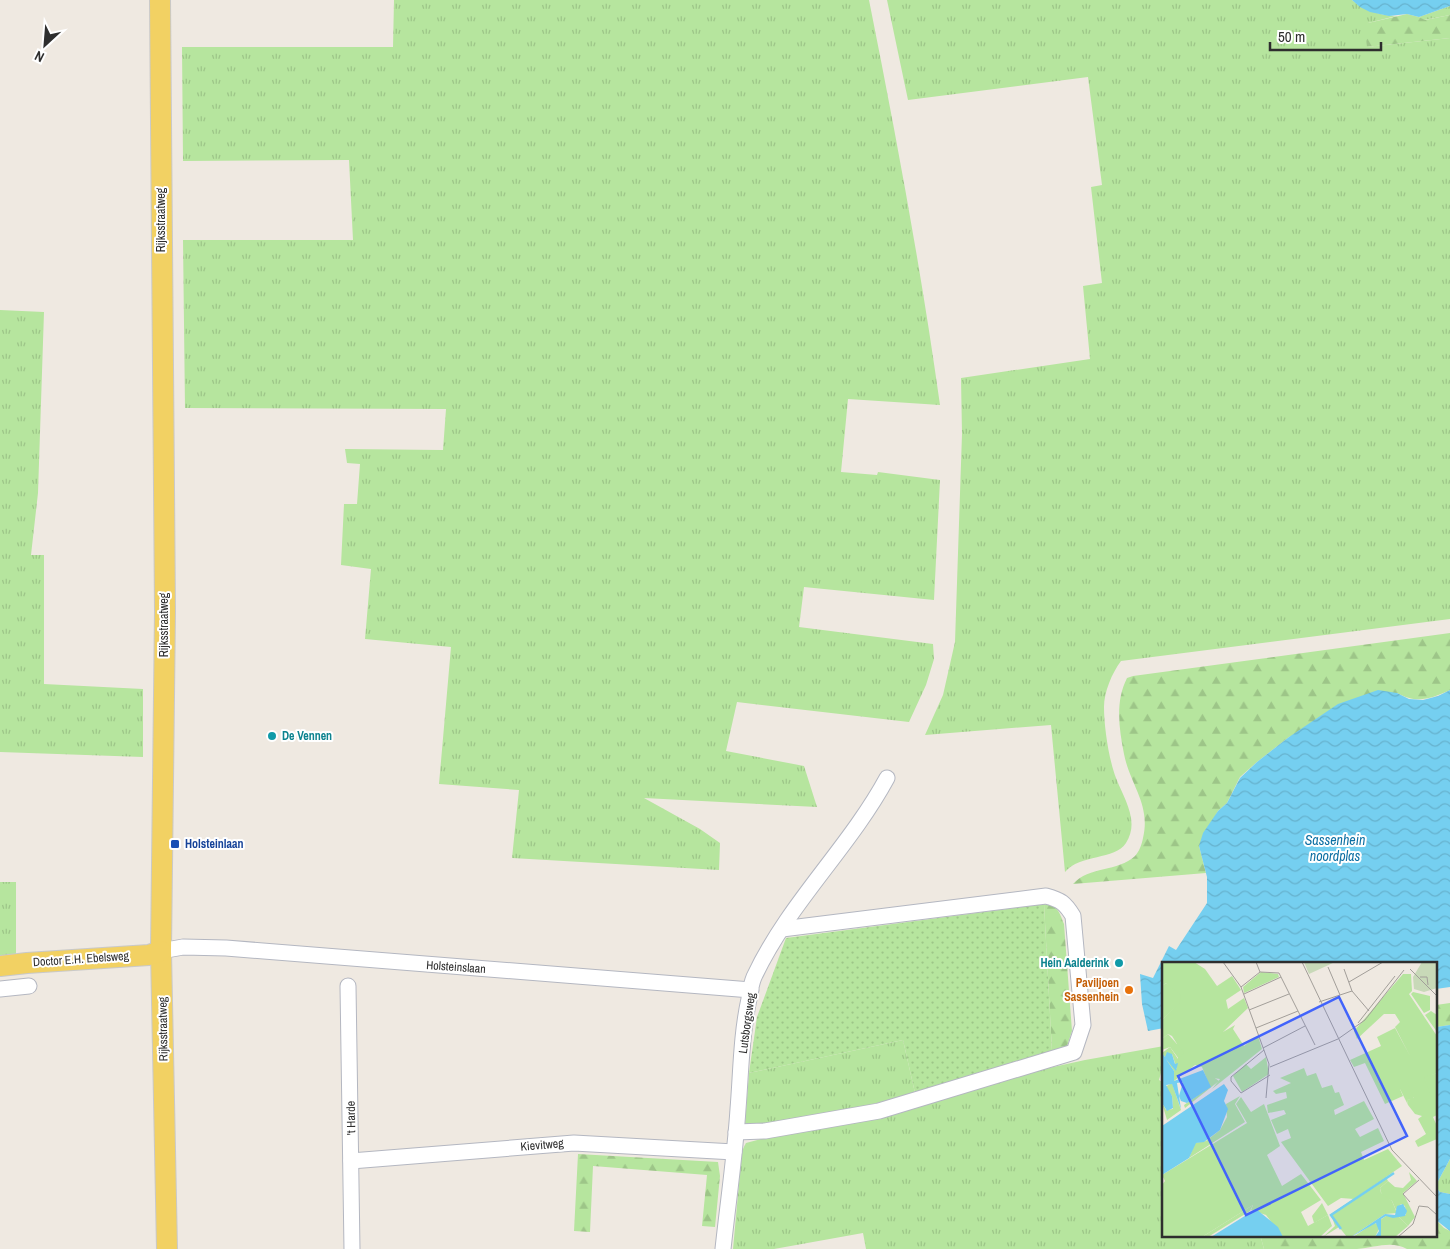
<svg xmlns="http://www.w3.org/2000/svg" width="1450" height="1249" font-family="'Archivo Narrow',sans-serif">
<style>
.grass{fill:url(#grass-tufts)}
.forest{fill:url(#forest-firs)}
.park{fill:url(#park-dots)}
.water{fill:url(#water-waves)}
.lines{fill:none;stroke-linecap:round;stroke-linejoin:round}
.minor-casing{stroke:#b4b7c1;stroke-width:17}
.major-casing{stroke:#c9c9c9;stroke-width:22}
.minor{stroke:#fff;stroke-width:15}
.major{stroke:#f2d163;stroke-width:20}
.culture-dot{fill:#0f9aa8;stroke:#fff;stroke-width:2}
.transit-dot{fill:#1a4fb4;stroke:#fff;stroke-width:2}
.food-dot{fill:#e8710a;stroke:#fff;stroke-width:2}
.labels{text-anchor:middle;dominant-baseline:central;stroke-width:4;stroke-linejoin:round;paint-order:stroke}
.street-label{font-size:12px;fill:#2e2e2e;stroke:#fff}
.culture-label{font-size:12px;font-weight:bold;fill:#0d838f;stroke:#fff;text-anchor:start}
.transit-label{font-size:12px;font-weight:bold;fill:#164399;stroke:#fff;text-anchor:start}
.food-label{font-size:12px;font-weight:bold;fill:#c56008;stroke:#fff;text-anchor:end}
.water-label{font-size:14px;font-style:italic;fill:#0d6fa3;stroke:#fff}
.inset-river{fill:none;stroke:#75cff0;stroke-width:2.5}
.inset-road{fill:none;stroke:#a29e99;stroke-width:1}
.view{fill:#4264fb;fill-opacity:0.15;stroke:#4264fb;stroke-width:2.5}
.inset-edge{fill:none;stroke:#2e2e2e;stroke-width:2.5}
</style>
<defs>
<pattern id="grass-tufts" width="24" height="20" patternUnits="userSpaceOnUse" patternTransform="scale(1.25)"><rect width="24" height="20" fill="#b6e59e"/><path d="M3 7l-1-3M5 7V3M7 7l1-3M15 17l-1-3M17 17v-4M19 17l1-3" fill="none" stroke="#9dc588"/></pattern>
<pattern id="forest-firs" width="22" height="20" patternUnits="userSpaceOnUse" patternTransform="scale(1.25)"><rect width="22" height="20" fill="#b6e59e"/><path d="M5 1l3.5 6h-7zM16 11l3.5 6h-7z" fill="#9dc588"/></pattern>
<pattern id="park-dots" width="8" height="8" patternUnits="userSpaceOnUse" patternTransform="scale(1.25)"><rect width="8" height="8" fill="#b6e59e"/><path d="M2 2h.1M6 6h.1" fill="none" stroke="#9dc588" stroke-width="1.8" stroke-linecap="round"/></pattern>
<pattern id="water-waves" width="16" height="10" patternUnits="userSpaceOnUse" patternTransform="scale(1.25)"><rect width="16" height="10" fill="#75cff0"/><path d="M0 5q4-4 8 0t8 0" fill="none" stroke="#66b2ce"/></pattern>
</defs>
<rect width="100%" height="100%" fill="#efe9e1"/>
<g class="grass">
<path d="M394 0H869C896 135 921 269 940 405L848 399 841 472 877 475 878 472 940 480 934 600 804 587 799 627 933 644 934 659 926 685 909 722 737 702 726 751 804 766 817 807 644 798 700 829 720 843 719 870 512 858 519 790 439 784 451 647 365 639 371 569 341 565 344 504H357L360 464 347 463 345 449 443 450 446 409 185 408 183 240H353L349 160 183 161 182 47H393Z"/>
<path d="M887 0H1352C1363 10 1382 16 1396 16L1368 23 1367 47 1450 38V619L1121 661C1112 673 1104 692 1104 707 1104 727 1109 760 1116 778 1124 799 1140 821 1126 843 1115 860 1080 854 1065 872L1051 725 925 735 943 695 955 642 962 434 961 378 1090 359 1083 286 1102 283 1091 187 1102 185 1088 77 908 100Z"/>
<path d="M1450 6V15L1424 20 1419 17Z"/>
<path d="M0 310 44 312 38 493 31 555H44V684L143 689V757L0 752Z"/>
<path d="M0 882H16V954L0 957Z"/>
<path d="M903 1040 915 1093 824 1117 784 1124H745L749 1073Z"/>
<path d="M1164 1046V1068L1162 1069 1159 1080 1164 1083V1235H1258L1261 1238 1264 1249H866L863 1233 774 1249H733L742 1151 746 1143 765 1138 884 1115 1035 1071 1085 1060Z"/>
<path d="M1450 1159V1194L1440 1192 1436 1187V1185Z"/>
</g>
<g class="forest">
<path d="M1407 14 1419 17 1425 20 1450 15V38L1367 47 1365 30 1368 23Z"/>
<path d="M1450 633V690C1430 699 1417 704 1397 693L1289 737 1257 762 1240 777 1227 803 1218 811 1199 846 1206 873 1073 884C1089 866 1118 872 1135 856 1139 852 1142 844 1143 838 1151 804 1130 785 1124 754 1119 728 1115 702 1127 678L1133 676Z"/>
<path d="M1044 904C1058 906 1059 911 1064 924L1072 1031 1067 1046 1052 1051Z"/>
<path d="M1450 1003V1025L1436 1027V1005Z"/>
<path d="M578 1154 718 1162 720 1176 715 1227 702 1226 707 1175 593 1166 590 1232 574 1231Z"/>
<path d="M1436 1220 1444 1228 1450 1231V1249H1407C1391 1240 1374 1248 1357 1249 1326 1249 1295 1249 1264 1249L1261 1238 1258 1235H1436Z"/>
</g>
<path class="park" d="M1044 904 1052 1051 915 1093 903 1040 749 1073 757 1017 786 938Z"/>
<g class="water">
<path d="M1352 0H1450V6L1419 17 1407 14 1389 16 1370 12 1360 7Z"/>
<path d="M1378 690 1397 693 1409 699 1423 700 1438 696 1450 690V987L1436 989V963H1164V1028L1148 1031 1142 1004 1140 974 1153 978 1169 946 1176 950 1207 903V877L1199 846 1203 833 1218 811 1227 803 1240 778 1257 762 1289 737 1338 704Z"/>
<path d="M1450 1025V1159L1436 1185V1027Z"/>
<path d="M1436 1187 1440 1192 1450 1194V1231L1436 1220Z"/>
</g>
<g class="lines">
<defs>
<g id="minor">
<path d="M161 951 183 947 226 948 751 990"/>
<path d="M348 986 352 1249"/>
<path d="M0 989 29 986"/>
<path d="M736 1132 765 1131 879 1111 1074 1052 1083 1025 1073 916C1065 903 1061 900 1046 896L782 929"/>
<path d="M351 1161 574 1143 734 1152"/>
<path d="M723 1249C728 1202 735 1156 738 1109 741 1073 741 1035 749 999 750 992 751 984 754 977 788 904 849 848 887 778"/>
</g>
<g id="major">
<path d="M160 0 165 611 161 951 167 1249"/>
<path d="M0 966 27 963 149 955 161 951"/>
</g>
</defs>
<use href="#minor" class="minor-casing"/>
<use href="#major" class="major-casing"/>
<use href="#minor" class="minor"/>
<use href="#major" class="major"/>
</g>
<g class="culture-dot">
<circle cx="272" cy="736" r="5"/>
<circle cx="1119" cy="963" r="5"/>
</g>
<rect class="transit-dot" x="170" y="839" width="10" height="10" rx="2.5"/>
<circle class="food-dot" cx="1129" cy="990" r="5"/>
<g class="labels">
<g class="street-label">
<text transform="translate(161 220) rotate(-90)">Rijksstraatweg</text>
<text transform="translate(164 625) rotate(-90)">Rijksstraatweg</text>
<text transform="translate(81 959) rotate(-4)">Doctor E.H. Ebelsweg</text>
<text transform="translate(456 967) rotate(4)">Holsteinslaan</text>
<text transform="translate(747 1023) rotate(-82)">Lutsborgsweg</text>
<text transform="translate(163 1029) rotate(-91)">Rijksstraatweg</text>
<text transform="translate(351 1118) rotate(-91)">'t Harde</text>
<text transform="translate(542 1145) rotate(-5)">Kievitweg</text>
</g>
<g class="culture-label">
<text x="282" y="736">De Vennen</text>
<text x="1109" y="963" text-anchor="end">Hein Aalderink</text>
</g>
<g class="transit-label">
<text x="185" y="844">Holsteinlaan</text>
</g>
<g class="food-label">
<text x="1119" y="983">Paviljoen<tspan x="1119" dy="14">Sassenhein</tspan></text>
</g>
<g class="water-label">
<text x="1335" y="840">Sassenhein<tspan x="1335" dy="16">noordplas</tspan></text>
</g>
</g>
<g transform="translate(1162 962)">
<rect width="275" height="275" fill="#efe9e1"/>
<path d="M0 0H32L43 7 55 24 70 14 79 28 64 38 66 47 82 36 86 46 61 70 73 63 71 67 82 84 96 74 100 87 50 127 58 117 44 115 40 105 33 103 12 119V109L4 97 15 107 10 92 3 95 0 91 8 85 16 97 15 82 10 74 6 72 0 77V58L16 42 17 32H13L4 21 0 24ZM99 10 116 12 117 15 82 31 81 25ZM241 12H249L250 29 247 32 275 74V111L263 116 275 146V153L271 155 275 164V177L256 185 253 179 264 172 256 157 260 154 253 152 246 143 245 138 252 136 238 127 241 134 223 142 203 101 192 105 188 98 219 84 215 75 233 66 248 94 233 65 238 60 233 52H222L195 77 192 69ZM251 30 268 34V48L262 51 249 32ZM269 49 275 53V70L263 53ZM142 106 145 114 154 111 160 126 170 123 173 131 177 130 182 143 172 148 173 153 202 139 212 157 193 167 198 175 216 166 222 179 199 190 202 198 226 187 240 204 192 237 179 236 166 244 119 180 129 176 126 167 115 172 109 158 124 152 122 148 106 151 105 143 125 136 124 130 114 132 111 129 129 121 118 116ZM79 135 89 150 102 142 118 184 105 193 120 224 139 212 159 238 139 250 146 264 166 253 170 264 158 275H121L104 253 89 248 91 243 40 275H0V223L3 219 0 213 85 161 74 142ZM247 210 255 219 241 231 253 255 246 264 236 254 244 253 243 244 239 242 234 248 230 239 220 234 218 226 226 219 233 225 241 226 249 218Z" fill="#b6e59e"/>
<path d="M4 21 19 33 17 42 0 58V24ZM6 72 22 90 17 97 8 85 0 88V77ZM50 114 57 119 23 146 22 143 48 125 44 115ZM10 121 19 148 5 158 0 141 4 148 11 147 10 134 3 125ZM246 123 252 137 245 138 246 143 238 127ZM78 134 73 142 83 160 27 196 33 181 44 179 58 168 65 155 64 142ZM224 215 226 219 218 226 219 231 230 239 235 251 223 252 189 275H185L177 265 161 275 173 264 169 252ZM160 241 166 253 152 261 150 254ZM91 243 88 249 46 275H40ZM224 254H236L246 264 233 275H219L218 258ZM212 261 216 262 217 267 213 275H191Z" fill="#b6e59e"/>
<path d="M142 0H173L147 12ZM260 0H275V26L262 30 252 27 251 15Z" fill="#c8d9b8"/>
<path d="M104 95 107 112 80 130 71 114 84 102 89 107ZM275 111V150L262 115Z" fill="#b6e59e"/>
<path d="M5 90 10 92 13 102 16 101 14 109 4 97 12 109V119L41 108 49 125 25 141 19 139 17 134 21 120 15 121 19 147 10 122 4 123 10 134 11 146 5 149 0 141V91L3 95ZM62 122 66 128 62 139 66 147 58 168 42 180 34 181 27 196 0 213V164ZM241 242 245 249 243 254 231 256 224 254 219 257V275H213L217 269 214 261 189 275 223 252 233 253 235 244ZM94 247 116 265 121 275H49Z" fill="#75cff0"/>
<path class="inset-river" d="M179 267 169 253 232 211"/>
<path class="inset-road" d="M61 0 79 25 107 102 104 136M94 0 98 10 117 11 153 83M140 0 230 188 275 235M166 5 178 33 190 29M182 7 190 29 207 49M248 7 275 34M258 15H265L266 23M187 20 221 0M79 25 98 10M82 32 119 15M157 40 178 33M87 48 127 32M196 61 233 14M94 66 136 49M176 77 203 58 242 8M101 86 143 64M102 88 69 115V119L79 131 108 113M108 105 176 77M248 240 241 232 257 218M236 275 251 262 257 244 266 245 275 253"/>
<path class="view" d="M177 35 245 174 84 253 16 114Z"/>
<rect width="275" height="275" class="inset-edge"/>
</g>
<g transform="translate(45 45) rotate(206)" stroke="#ffffff" stroke-width="4" paint-order="stroke">
<path d="M0-4L9 19L0 12L-9 19Z" fill="#2e2e2e"/>
<text y="-8" font-size="14" font-weight="bold" text-anchor="middle" fill="#2e2e2e">N</text>
</g>
<path d="M1270 42v8h111v-8" fill="none" stroke="#2e2e2e" stroke-width="2.5"/>
<text x="1278" y="42" font-size="15" fill="#2e2e2e" stroke="#ffffff" stroke-width="4" paint-order="stroke">50 m</text>
</svg>
